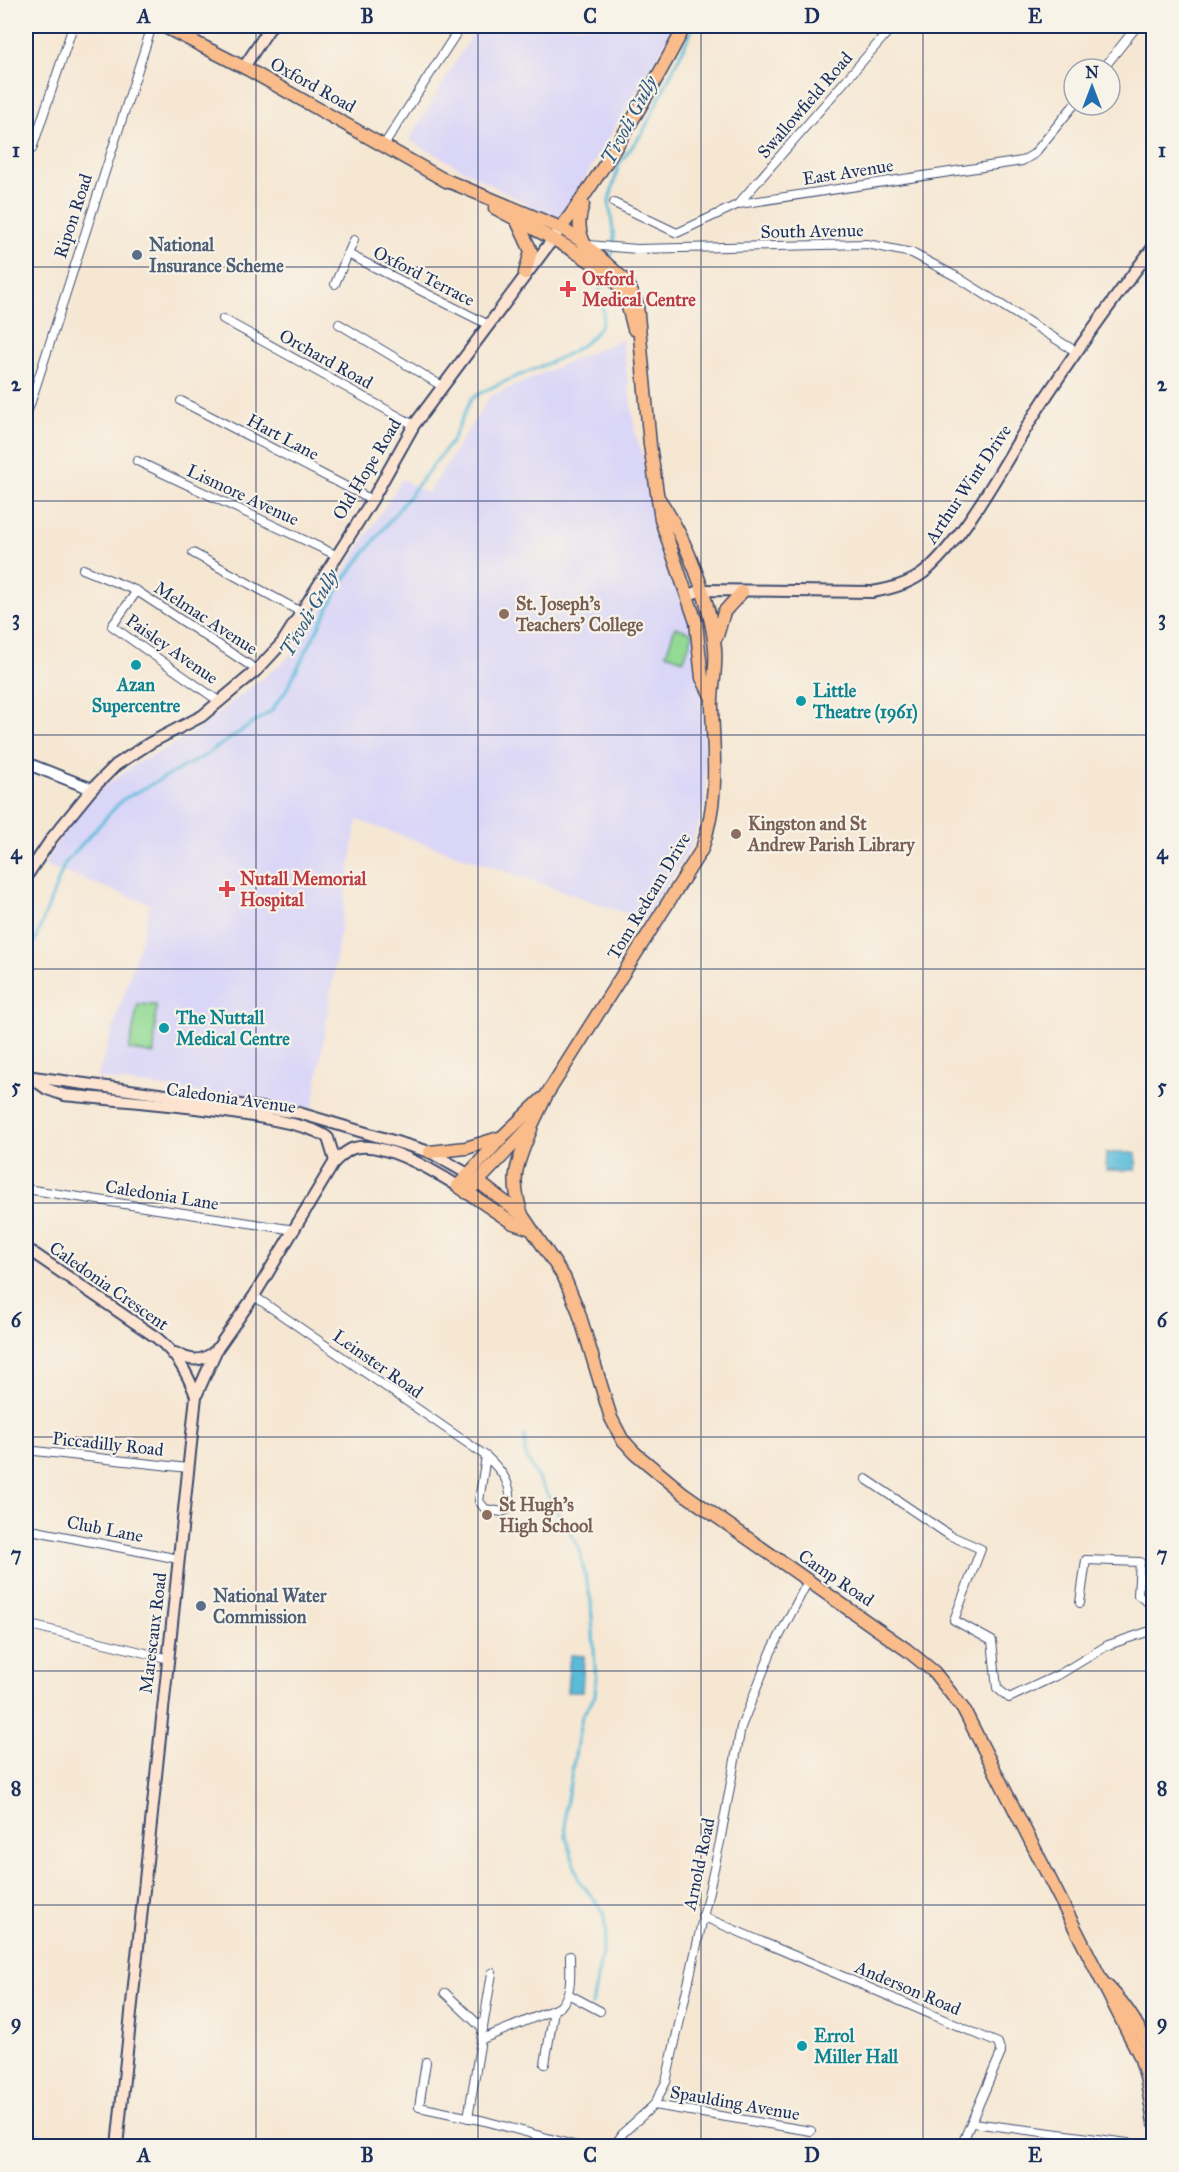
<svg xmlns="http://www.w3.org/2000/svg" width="1179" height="2172" font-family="'IM FELL Great Primer',serif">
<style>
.built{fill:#dad6f7}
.green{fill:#93da95;stroke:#57847a;stroke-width:1.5}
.water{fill:#5abcd9;stroke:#3a769c;stroke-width:1.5}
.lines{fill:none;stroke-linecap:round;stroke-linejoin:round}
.stream{stroke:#5abcd9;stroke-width:3}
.minor-casing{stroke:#3c4b70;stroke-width:10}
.tertiary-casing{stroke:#3c4b70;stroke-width:14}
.secondary-casing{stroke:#3c4b70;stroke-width:14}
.primary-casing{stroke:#3c4b70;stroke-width:15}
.minor{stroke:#fff;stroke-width:8}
.tertiary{stroke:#fff;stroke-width:10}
.secondary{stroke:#fde4d0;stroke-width:10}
.primary{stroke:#f9bc8a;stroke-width:12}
.grid{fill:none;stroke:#1b2f5e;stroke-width:1.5;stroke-opacity:0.55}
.service-dot{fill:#5c6f8a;stroke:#f7f3e8;stroke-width:2}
.health-dot{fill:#e0444e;stroke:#f7f3e8;stroke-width:2}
.education-dot{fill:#8d6e63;stroke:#f7f3e8;stroke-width:2}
.culture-dot{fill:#0f9aa8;stroke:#f7f3e8;stroke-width:2}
.labels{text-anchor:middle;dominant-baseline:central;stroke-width:4.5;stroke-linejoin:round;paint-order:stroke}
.street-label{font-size:18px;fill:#1b2f5e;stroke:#f7f3e8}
.service-label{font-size:18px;font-weight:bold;fill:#4e5e75;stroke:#f7f3e8;text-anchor:start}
.health-label{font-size:18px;font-weight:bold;fill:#be3a42;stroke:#f7f3e8;text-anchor:start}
.education-label{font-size:18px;font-weight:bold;fill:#785e54;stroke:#f7f3e8;text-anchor:start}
.culture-label{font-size:18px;font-weight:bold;fill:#0d838f;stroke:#f7f3e8;text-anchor:start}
.water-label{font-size:20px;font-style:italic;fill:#2e5983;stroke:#f7f3e8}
.neatline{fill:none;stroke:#1b2f5e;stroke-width:2}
.grid-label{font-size:20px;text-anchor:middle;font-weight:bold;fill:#1b2f5e}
</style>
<rect width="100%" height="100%" fill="#f7f3e8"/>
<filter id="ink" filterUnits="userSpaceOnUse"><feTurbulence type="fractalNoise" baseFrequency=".0167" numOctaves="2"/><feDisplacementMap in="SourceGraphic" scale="12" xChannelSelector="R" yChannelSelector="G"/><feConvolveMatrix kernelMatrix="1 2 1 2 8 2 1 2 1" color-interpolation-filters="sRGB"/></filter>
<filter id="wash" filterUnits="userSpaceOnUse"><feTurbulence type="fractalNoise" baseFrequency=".008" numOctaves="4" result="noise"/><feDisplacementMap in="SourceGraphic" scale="24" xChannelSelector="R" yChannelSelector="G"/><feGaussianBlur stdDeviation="1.35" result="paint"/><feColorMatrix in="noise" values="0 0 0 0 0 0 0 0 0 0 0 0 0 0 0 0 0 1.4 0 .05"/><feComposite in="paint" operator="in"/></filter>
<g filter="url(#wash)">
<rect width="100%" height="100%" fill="#f6e7d3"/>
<g class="built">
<path d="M477 26H675L559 222 409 140Z"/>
<path d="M622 339 635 432 698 637 705 751V803L691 846 645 920 357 820 313 1109 97 1078 142 937 150 904 44 865 70 822 99 791 135 764 186 738 286 660 306 633 402 479 428 493 490 396Z"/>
<path d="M26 2129 92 2146H26Z"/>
</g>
<g class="green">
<path d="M675 627 693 633 684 660 666 654Z"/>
<path d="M138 1004 156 1005 154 1054 129 1050Z"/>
</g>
<g class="water">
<rect x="1106" y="1153" width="30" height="17"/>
<path d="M570 1655 584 1656 582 1692H567Z"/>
</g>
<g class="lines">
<g class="stream">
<path d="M609 262 615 246 609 201 619 164 643 132 694 26"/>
<path d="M26 954 35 941 65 863 122 800 204 756 271 711 285 692 342 582 452 441 471 399C503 376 580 360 599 328 610 310 596 297 601 283"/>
<path d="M525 1436V1453L532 1468 579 1548 591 1601 596 1682 595 1696 582 1716 565 1811 566 1836 579 1880 603 1911 606 1932 592 2005"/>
</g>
</g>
</g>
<g filter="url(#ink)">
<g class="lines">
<defs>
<g id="minor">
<path d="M1103 69 1137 26"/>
<path d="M384 145 461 26"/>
<path d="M26 154 32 149 73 26"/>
<path d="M614 203 677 233 739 204 1022 161 1034 154 1074 105"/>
<path d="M739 203 893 26"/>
<path d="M588 245 637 249 867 244 912 253 957 277 1075 351"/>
<path d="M348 254 487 324"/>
<path d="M335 284 354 240"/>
<path d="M223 319 414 425"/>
<path d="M339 324 442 386"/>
<path d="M181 401 372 500"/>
<path d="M26 417 152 26"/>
<path d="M137 461 336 555"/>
<path d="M193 553 301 612"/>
<path d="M83 569 137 591 257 670"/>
<path d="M137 591 112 626 220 702"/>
<path d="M26 1189 295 1230"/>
<path d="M254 1296 486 1456C502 1471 513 1484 510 1508L502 1512 485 1509 479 1501 486 1456"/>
<path d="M26 1450 188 1468"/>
<path d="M866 1479 949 1535 981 1549 954 1620 992 1641 997 1688 1009 1698 1060 1674 1108 1645 1153 1630V1606L1138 1595 1140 1562 1086 1560 1080 1603"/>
<path d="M26 1529 179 1559"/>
<path d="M26 1624 166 1658"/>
<path d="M702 1916 998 2043 1001 2053 961 2146"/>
<path d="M445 1993 483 2029"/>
<path d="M568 1994 600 2011"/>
<path d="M482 2039 560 2007C573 1993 570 1973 570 1956"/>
<path d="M426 2062 419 2107 485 2121 577 2146"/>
<path d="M545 2064 554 2010"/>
<path d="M654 2105 811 2131"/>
<path d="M468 2118 492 1973"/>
<path d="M973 2123 1151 2146"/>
<path d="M614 2146 624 2132 654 2105 666 2082 720 1842 741 1727 771 1652 808 1581"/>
</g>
<path id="tertiary" d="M26 763 92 789"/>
<g id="secondary">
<path d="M244 67 271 26"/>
<path d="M688 595 702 590 872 592C891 589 912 583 927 570 970 531 1006 459 1038 409 1074 353 1113 300 1154 246"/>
<path d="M26 877 52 838 92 789 116 765 150 743 202 716 257 670 282 643 372 500 414 425 561 228"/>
<path d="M26 1076 299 1113 430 1152 468 1174"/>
<path d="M33 1079 47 1089 64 1095C112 1100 299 1113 328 1138L335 1161"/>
<path d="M26 1248 157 1338C177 1355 187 1372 196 1396"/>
<path d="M175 1353C190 1361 201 1363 215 1351"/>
<path d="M117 2146 196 1396 217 1349 254 1296 335 1161C341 1156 347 1150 354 1148 383 1140 434 1171 458 1186"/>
</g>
<g id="primary">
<path d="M163 26 249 70 448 182"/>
<path d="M443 179 561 228 580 240 627 282 637 304 650 445 661 520 696 622 702 678 711 696"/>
<path d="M583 205C578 219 578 231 585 245"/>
<path d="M495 208C529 227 593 256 618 285 627 297 630 315 634 329"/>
<path d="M517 221 531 251 525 273"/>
<path d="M561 228C609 164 648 96 685 26"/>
<path d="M717 636 724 612 742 592"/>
<path d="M430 1152 466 1148 499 1138"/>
<path d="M468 1174 522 1215 564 1277 578 1310 611 1418 622 1439 635 1453 683 1493 907 1650 934 1672 964 1710 1140 2056 1146 2076 1154 2122"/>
<path d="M467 1193 532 1125 547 1094 702 849C719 798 714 761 712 708 711 688 717 670 715 649 711 602 686 538 659 499"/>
<path d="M522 1215C509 1176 517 1165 531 1129"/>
<path d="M528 1228 513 1223 458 1186 503 1136 542 1099"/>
<path d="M1105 1984C1127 2005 1142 2031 1154 2059"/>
</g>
</defs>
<use href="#minor" class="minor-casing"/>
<use href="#tertiary" class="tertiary-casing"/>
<use href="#secondary" class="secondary-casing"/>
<use href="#primary" class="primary-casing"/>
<use href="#minor" class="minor"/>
<use href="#tertiary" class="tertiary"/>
<use href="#secondary" class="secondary"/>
<use href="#primary" class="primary"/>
</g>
</g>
<path class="grid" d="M256 26V2146M478 26V2146M701 26V2146M923 26V2146M26 267H1154M26 501H1154M26 735H1154M26 969H1154M26 1203H1154M26 1437H1154M26 1671H1154M26 1905H1154"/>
<g class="service-dot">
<circle cx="137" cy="255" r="6"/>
<circle cx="201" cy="1606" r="6"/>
</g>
<g class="health-dot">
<path d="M565 280h6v6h6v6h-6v6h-6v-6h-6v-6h6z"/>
<path d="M224 880h6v6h6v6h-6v6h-6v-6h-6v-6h6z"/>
</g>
<g class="education-dot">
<circle cx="504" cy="614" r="6"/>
<circle cx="736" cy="834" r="6"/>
<circle cx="487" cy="1515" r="6"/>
</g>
<g class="culture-dot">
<circle cx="136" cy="665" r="6"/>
<circle cx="801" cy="701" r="6"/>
<circle cx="164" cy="1028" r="6"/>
<circle cx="802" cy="2046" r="6"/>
</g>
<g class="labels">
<g class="street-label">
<text transform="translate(313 85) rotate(29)">Oxford Road</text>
<text transform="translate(805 105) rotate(-49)">Swallowfield Road</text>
<text transform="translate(848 172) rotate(-9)">East Avenue</text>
<text transform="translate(73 216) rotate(-72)">Ripon Road</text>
<text transform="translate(812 231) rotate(-1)">South Avenue</text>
<text transform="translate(424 276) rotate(27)">Oxford Terrace</text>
<text transform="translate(326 359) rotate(29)">Orchard Road</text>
<text transform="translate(283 437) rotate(28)">Hart Lane</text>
<text transform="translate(367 469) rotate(-59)">Old Hope Road</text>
<text transform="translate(968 484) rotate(-56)">Arthur Wint Drive</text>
<text transform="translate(243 495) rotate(25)">Lismore Avenue</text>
<text transform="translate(206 618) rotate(33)">Melmac Avenue</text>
<text transform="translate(172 649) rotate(35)">Paisley Avenue</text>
<text transform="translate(649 896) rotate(-59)">Tom Redcam Drive</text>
<text transform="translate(231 1098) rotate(8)">Caledonia Avenue</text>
<text transform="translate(162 1195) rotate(9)">Caledonia Lane</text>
<text transform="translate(109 1286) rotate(35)">Caledonia Crescent</text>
<text transform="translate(378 1364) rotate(35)">Leinster Road</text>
<text transform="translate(108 1444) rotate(6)">Piccadilly Road</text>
<text transform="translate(105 1529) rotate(11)">Club Lane</text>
<text transform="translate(836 1578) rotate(34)">Camp Road</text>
<text transform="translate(153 1633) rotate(-83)">Marescaux Road</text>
<text transform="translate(699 1864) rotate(-78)">Arnold Road</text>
<text transform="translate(908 1988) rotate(23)">Anderson Road</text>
<text transform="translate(735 2103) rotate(10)">Spaulding Avenue</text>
</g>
<g class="service-label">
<text x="149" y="245">National<tspan x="149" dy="21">Insurance Scheme</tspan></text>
<text x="213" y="1596">National Water<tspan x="213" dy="21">Commission</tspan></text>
</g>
<g class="health-label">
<text x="582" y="279">Oxford<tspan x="582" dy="21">Medical Centre</tspan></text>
<text x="240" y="879">Nutall Memorial<tspan x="240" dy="21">Hospital</tspan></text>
</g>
<g class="education-label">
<text x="516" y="604">St. Joseph's<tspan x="516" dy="21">Teachers' College</tspan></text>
<text x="748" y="824">Kingston and St<tspan x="748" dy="21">Andrew Parish Library</tspan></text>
<text x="499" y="1505">St Hugh's<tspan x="499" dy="21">High School</tspan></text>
</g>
<g class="culture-label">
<text x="136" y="685" text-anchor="middle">Azan<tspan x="136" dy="21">Supercentre</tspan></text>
<text x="813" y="691">Little<tspan x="813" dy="21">Theatre (1961)</tspan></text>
<text x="176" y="1018">The Nuttall<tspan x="176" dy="21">Medical Centre</tspan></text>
<text x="814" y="2036">Errol<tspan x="814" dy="21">Miller Hall</tspan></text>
</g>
<g class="water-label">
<text transform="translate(629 120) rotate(-62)">Tivoli Gully</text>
<text transform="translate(309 613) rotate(-60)">Tivoli Gully</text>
</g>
</g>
<rect width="1179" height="2172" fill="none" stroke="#f7f3e8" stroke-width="66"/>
<g transform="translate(1092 87)"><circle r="28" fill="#f7f3e8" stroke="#9fa5b1" stroke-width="1.5"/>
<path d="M0-4.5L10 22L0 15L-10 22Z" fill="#1f6fb2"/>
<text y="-9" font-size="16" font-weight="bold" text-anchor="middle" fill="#1b2f5e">N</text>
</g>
<rect x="33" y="33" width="1113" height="2106" class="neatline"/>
<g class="grid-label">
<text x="144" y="23">A</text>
<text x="367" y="23">B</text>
<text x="590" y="23">C</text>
<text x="812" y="23">D</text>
<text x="1035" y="23">E</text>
<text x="16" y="157">1</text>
<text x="1162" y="157">1</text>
<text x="16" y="391">2</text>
<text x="1162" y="391">2</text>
<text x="16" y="625">3</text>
<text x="1162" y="625">3</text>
<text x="16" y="859">4</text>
<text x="1162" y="859">4</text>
<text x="16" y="1093">5</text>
<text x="1162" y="1093">5</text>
<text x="16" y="1327">6</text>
<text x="1162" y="1327">6</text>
<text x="16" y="1561">7</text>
<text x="1162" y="1561">7</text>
<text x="16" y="1795">8</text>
<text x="1162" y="1795">8</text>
<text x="16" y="2029">9</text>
<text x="1162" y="2029">9</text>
<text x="144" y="2162">A</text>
<text x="367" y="2162">B</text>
<text x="590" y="2162">C</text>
<text x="812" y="2162">D</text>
<text x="1035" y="2162">E</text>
</g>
</svg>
